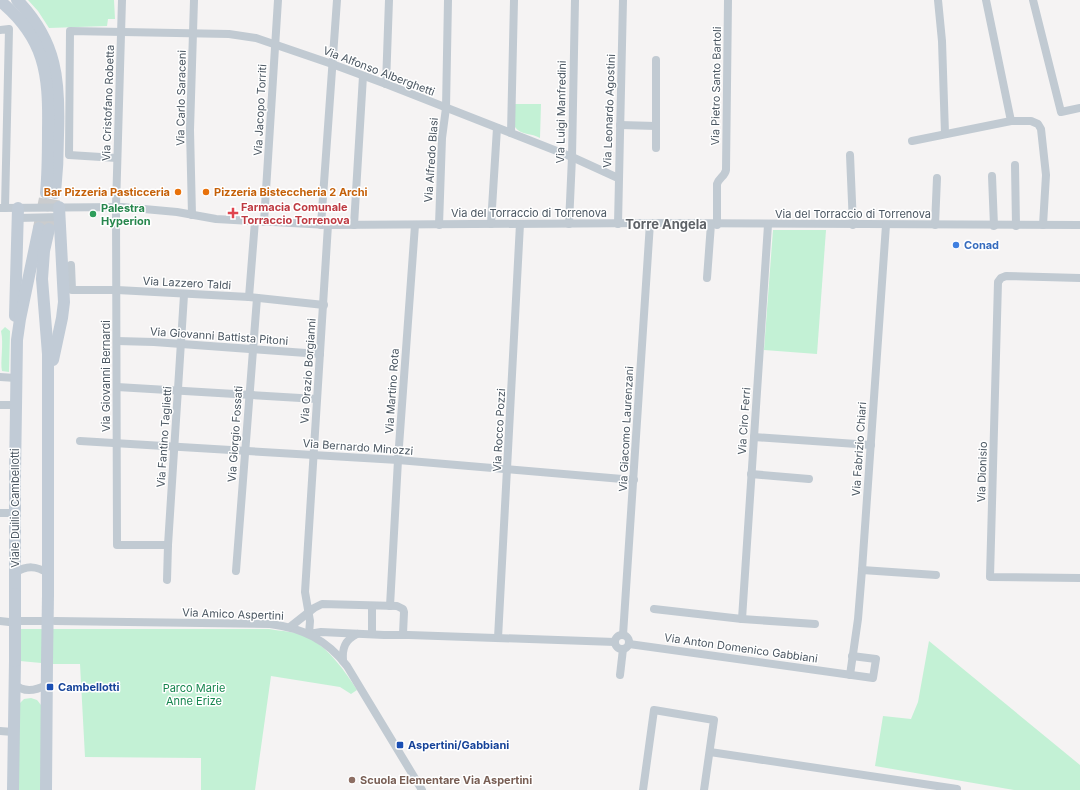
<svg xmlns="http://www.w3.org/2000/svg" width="1080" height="790" font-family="Inter,sans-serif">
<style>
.green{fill:#c3f1d5}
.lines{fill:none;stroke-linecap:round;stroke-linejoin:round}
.secondary-tunnel{stroke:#caccce;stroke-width:12;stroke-dasharray:12 6;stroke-linecap:butt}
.minor{stroke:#c1cad2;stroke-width:8}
.secondary{stroke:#c1cbd6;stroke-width:12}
.secondary-bridge{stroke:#c1cbd6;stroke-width:12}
.food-dot{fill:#e8710a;stroke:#fff;stroke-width:1.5}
.health-dot{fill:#e0444e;stroke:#fff;stroke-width:1.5}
.leisure-dot{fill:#2e9e5b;stroke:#fff;stroke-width:1.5}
.shop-dot{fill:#3f7fe0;stroke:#fff;stroke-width:1.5}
.transit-dot{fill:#1a4fb4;stroke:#fff;stroke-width:1.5}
.education-dot{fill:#8d6e63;stroke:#fff;stroke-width:1.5}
.labels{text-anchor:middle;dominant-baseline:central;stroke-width:3;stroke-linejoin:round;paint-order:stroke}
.street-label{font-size:11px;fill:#4a5661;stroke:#fff}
.food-label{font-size:11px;font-weight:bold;fill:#c56008;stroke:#fff;text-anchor:end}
.health-label{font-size:11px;font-weight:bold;fill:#be3a42;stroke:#fff;text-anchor:start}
.leisure-label{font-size:11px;font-weight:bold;fill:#27864d;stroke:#fff;text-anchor:start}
.shop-label{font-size:11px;font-weight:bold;fill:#366cbe;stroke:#fff;text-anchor:start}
.transit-label{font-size:11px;font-weight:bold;fill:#164399;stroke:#fff;text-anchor:start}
.park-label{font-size:11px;fill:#17864f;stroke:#fff}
.education-label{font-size:11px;font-weight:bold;fill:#785e54;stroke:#fff;text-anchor:start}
.quarter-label{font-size:13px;font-weight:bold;fill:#5f6368;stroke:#fff}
</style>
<rect width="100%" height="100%" fill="#f5f3f3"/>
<g class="green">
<path d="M28 0H114L115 19H108L107 26 49 28 38 11Z"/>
<path d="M515 104H541L540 138C532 133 520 135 515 127Z"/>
<path d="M773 230H826L817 354 764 350Z"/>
<path d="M5 327 10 331 9 372 2 371C0 362 4 344 1 331Z"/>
<path d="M21 629H269C280 631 299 632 309 637 329 649 345 671 357 690L351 694 340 687 271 676 255 790H201V758L85 757 80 664H52L20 661Z"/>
<path d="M929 641 1080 765V790H1014L875 766 883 716 911 719 918 702Z"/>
<path d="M31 698 37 700 41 705V790H17L19 704 24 699Z"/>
</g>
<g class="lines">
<g class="secondary-tunnel">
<path d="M39 228 46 193"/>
<path d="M49 229 55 193"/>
</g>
<g class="minor">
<path d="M122 0 116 207 117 545H168"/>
<path d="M938 0 942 41 945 134"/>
<path d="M986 0 1011 121"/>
<path d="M1033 0 1061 112 1080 108"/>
<path d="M0 30 9 29 5 208"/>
<path d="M386 84 389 0"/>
<path d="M620 125 656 126"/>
<path d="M511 133 514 0"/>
<path d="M912 141 1011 121H1031L1038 124 1041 129 1046 175 1043 225"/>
<path d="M656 148V60"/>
<path d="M850 155 853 225"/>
<path d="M117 158 69 155 70 31 229 34 256 38 332 64 386 84 572 157 618 178"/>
<path d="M1015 165 1016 226"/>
<path d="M992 176 994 226"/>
<path d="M0 208 122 207 177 212 216 219 328 225 650 223 1080 225"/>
<path d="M192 215 190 130 194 0"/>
<path d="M18 218 59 217"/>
<path d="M264 222 278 0"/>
<path d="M491 224 497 128"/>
<path d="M569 224 572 157 575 0"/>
<path d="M618 224 623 0"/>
<path d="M321 225 337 0"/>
<path d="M328 225 305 592 310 621 309 634 321 632 384 635H409L615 642"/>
<path d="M354 225 363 76"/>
<path d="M439 225 442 138 446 108 448 0"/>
<path d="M717 225V184C719 178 725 176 726 170L728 0"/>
<path d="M935 225 937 178"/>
<path d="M71 265 72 290H117L249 297 324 305"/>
<path d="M707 278 711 224"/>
<path d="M1080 278 1006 276 1001 278 998 282 990 577 1080 578"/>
<path d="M249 297 255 221"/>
<path d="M117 341 154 342 320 354"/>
<path d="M0 377 16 378"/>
<path d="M117 387 317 399"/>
<path d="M0 405H16"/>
<path d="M754 437 871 445"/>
<path d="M80 441 398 460 634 480"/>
<path d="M751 474 809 479"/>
<path d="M0 513H15"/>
<path d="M862 570 936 575"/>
<path d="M236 571 257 298"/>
<path d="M15 573C27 565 36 566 48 573"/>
<path d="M167 580 168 545 184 295"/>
<path d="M390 606 398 460 415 225"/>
<path d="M654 609 742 619 815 624"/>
<path d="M742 619 768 225"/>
<path d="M0 621 9 622"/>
<path d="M21 621H43"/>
<path d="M55 621 270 624C303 628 327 640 347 666L422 790"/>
<path d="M290 627 314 608 322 604 397 606 403 609 404 612 403 634"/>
<path d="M372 634V606"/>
<path d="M623 635 650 223"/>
<circle cx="622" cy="642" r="7"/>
<path d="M498 638 520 224"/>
<path d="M629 644 873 678 876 659 852 656"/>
<path d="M343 661C342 648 345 640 357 634"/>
<path d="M620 675 623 649"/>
<path d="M850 675 858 619 862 570 886 225"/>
<path d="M14 684C24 693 35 691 46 685"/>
<path d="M0 731 13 732"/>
<path d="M710 752 957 789"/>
<path d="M643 790 654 710 714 720 704 790"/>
</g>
<g class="secondary">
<path d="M17 0C57 41 60 81 58 135 58 155 57 174 55 193"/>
<path d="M0 1C45 38 49 74 48 129 48 150 48 172 46 193"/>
<path d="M15 316 18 208"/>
<path d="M53 360 62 318 64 302 59 207"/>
<path d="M15 594V474L17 340 20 319 39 228"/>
<path d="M48 595V354L42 279 44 251 49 229"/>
<path d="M13 790 15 661"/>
<path d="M46 790 47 661"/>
</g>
<g class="secondary-bridge">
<path d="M15 661V594"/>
<path d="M47 661 48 595"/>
</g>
</g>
<g class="food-dot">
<circle cx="178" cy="192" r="4"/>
<circle cx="206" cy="192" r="4"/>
</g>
<path class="health-dot" d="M231 207h4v4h4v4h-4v4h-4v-4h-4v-4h4z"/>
<circle class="leisure-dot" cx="93" cy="214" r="4"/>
<circle class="shop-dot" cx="956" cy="245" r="4"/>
<g class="transit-dot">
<rect x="46" y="683" width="8" height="8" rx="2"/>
<rect x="396" y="741" width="8" height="8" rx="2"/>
</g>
<circle class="education-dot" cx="352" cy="780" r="4"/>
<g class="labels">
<g class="street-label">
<text transform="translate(379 71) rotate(21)">Via Alfonso Alberghetti</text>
<text transform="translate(716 86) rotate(-89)">Via Pietro Santo Bartoli</text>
<text transform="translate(181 98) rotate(-89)">Via Carlo Saraceni</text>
<text transform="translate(108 103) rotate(-88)">Via Cristofano Robetta</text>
<text transform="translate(260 110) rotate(-87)">Via Jacopo Torriti</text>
<text transform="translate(609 111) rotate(-88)">Via Leonardo Agostini</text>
<text transform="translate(561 112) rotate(-89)">Via Luigi Manfredini</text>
<text transform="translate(431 160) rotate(-86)">Via Alfredo Blasi</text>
<text x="529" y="213">Via del Torraccio di Torrenova</text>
<text x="853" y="214">Via del Torraccio di Torrenova</text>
<text transform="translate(187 283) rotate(3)">Via Lazzero Taldi</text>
<text transform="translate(219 336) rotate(4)">Via Giovanni Battista Pitoni</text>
<text transform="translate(308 371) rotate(-86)">Via Orazio Borgianni</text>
<text transform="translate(106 376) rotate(-90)">Via Giovanni Bernardi</text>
<text transform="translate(392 391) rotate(-86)">Via Martino Rota</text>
<text transform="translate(744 421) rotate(-86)">Via Ciro Ferri</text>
<text transform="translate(626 429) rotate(-87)">Via Giacomo Laurenzani</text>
<text transform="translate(499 430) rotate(-87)">Via Rocco Pozzi</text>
<text transform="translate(235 434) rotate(-86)">Via Giorgio Fossati</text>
<text transform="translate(164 437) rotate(-86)">Via Fantino Taglietti</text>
<text transform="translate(358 447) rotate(4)">Via Bernardo Minozzi</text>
<text transform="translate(859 449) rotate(-86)">Via Fabrizio Chiari</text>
<text transform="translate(982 472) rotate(-88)">Via Dionisio</text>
<text transform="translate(15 508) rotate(-90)">Viale Duilio Cambellotti</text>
<text transform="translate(233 614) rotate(2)">Via Amico Aspertini</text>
<text transform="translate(741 648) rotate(8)">Via Anton Domenico Gabbiani</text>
</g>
<g class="food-label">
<text x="170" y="192">Bar Pizzeria Pasticceria</text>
<text x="214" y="192" text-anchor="start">Pizzeria Bisteccheria 2 Archi</text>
</g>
<g class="health-label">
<text x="241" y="207">Farmacia Comunale<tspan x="241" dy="13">Torraccio Torrenova</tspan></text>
</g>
<g class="leisure-label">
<text x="101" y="208">Palestra<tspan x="101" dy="13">Hyperion</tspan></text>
</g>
<g class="shop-label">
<text x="964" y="245">Conad</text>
</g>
<g class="transit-label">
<text x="58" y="687">Cambellotti</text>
<text x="408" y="745">Aspertini/Gabbiani</text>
</g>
<g class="park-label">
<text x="194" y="688">Parco Marie<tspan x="194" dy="13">Anne Erize</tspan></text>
</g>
<g class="education-label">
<text x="360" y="780">Scuola Elementare Via Aspertini</text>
</g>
<g class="quarter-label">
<text x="666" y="224">Torre Angela</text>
</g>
</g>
</svg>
